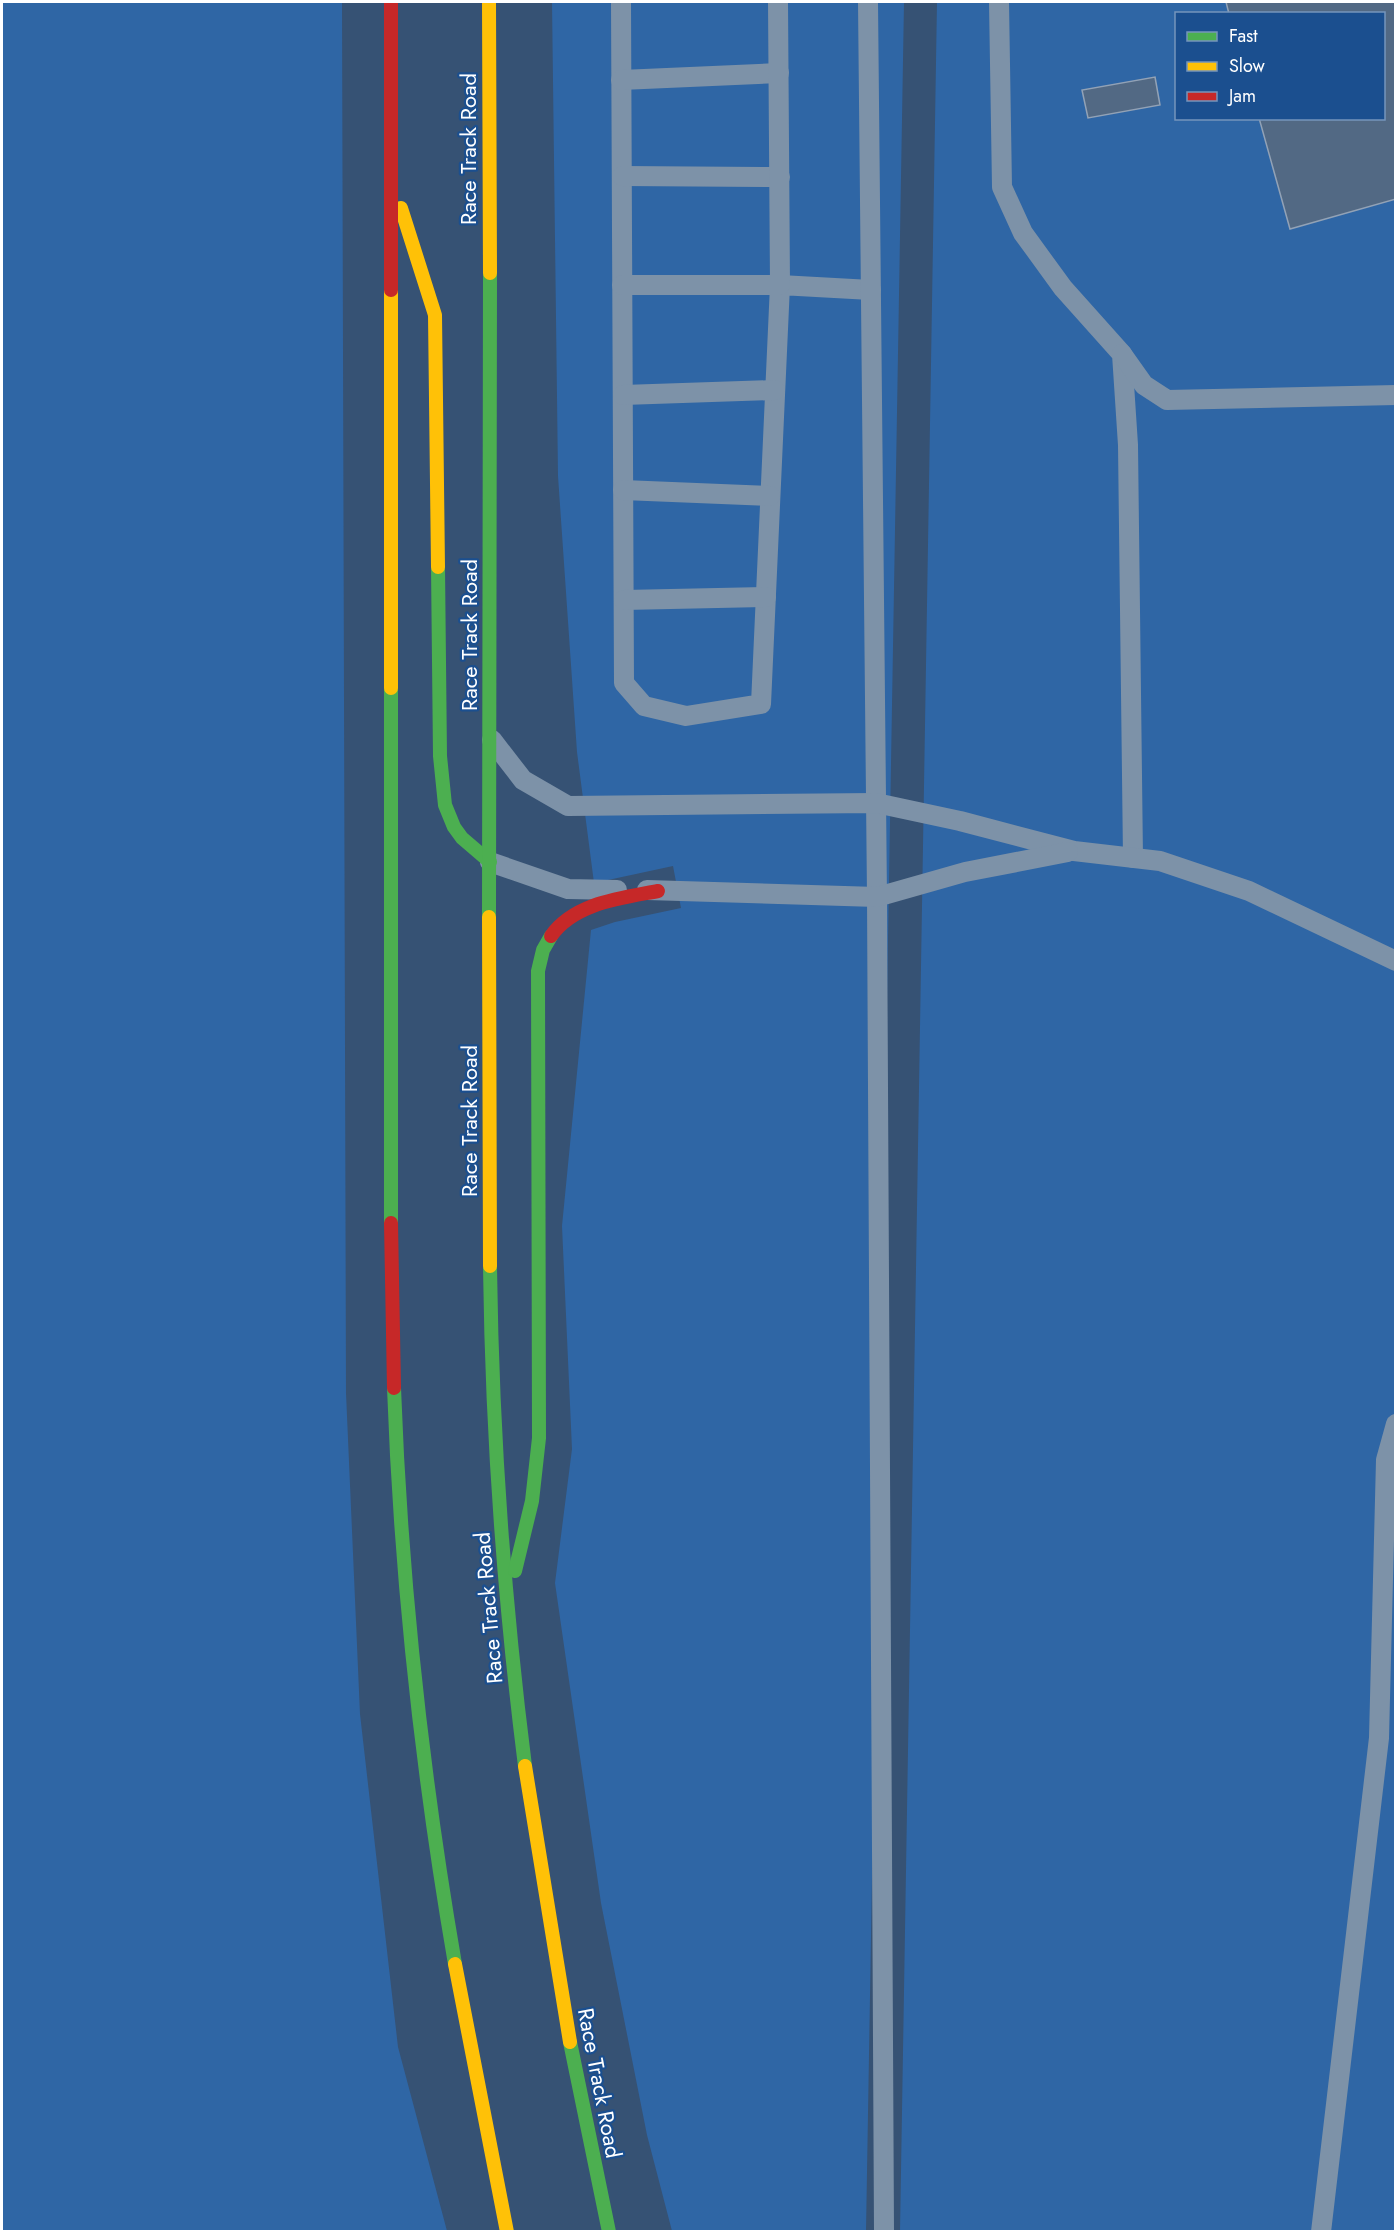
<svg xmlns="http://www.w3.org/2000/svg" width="1397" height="2233" font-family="Jost,sans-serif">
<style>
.green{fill:#2f66a5;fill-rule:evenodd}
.building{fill:#526984;stroke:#92a2b6;stroke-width:1.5}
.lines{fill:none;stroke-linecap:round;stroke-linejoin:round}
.lane{stroke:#7d92a8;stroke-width:20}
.fast{stroke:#4caf50;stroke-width:14}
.slow{stroke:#ffc107;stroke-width:14}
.jam{stroke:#c62828;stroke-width:14}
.labels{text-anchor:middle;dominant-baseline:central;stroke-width:4.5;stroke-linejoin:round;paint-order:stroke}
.street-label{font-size:22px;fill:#fff;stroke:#1b4f8f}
</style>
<rect width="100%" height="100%" fill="#365274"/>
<g class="green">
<path d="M2 2H342L346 1393 360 1714 398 2047 447 2231H2Z"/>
<path d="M552 2H904L866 2231H672L647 2135 601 1903 555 1583 572 1449 562 1226 591 930 615 922 681 908 673 866 594 883 577 752 558 476Z"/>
<path d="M937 2H1395V2231L900 2232ZM1176 14H1384V118H1176Z"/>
</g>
<g class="building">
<path d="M1226 2H1396V199L1290 229 1259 118H1384V14H1229Z"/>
<path d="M1155 77 1160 105 1088 118 1082 90Z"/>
</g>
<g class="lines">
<g class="lane">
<path d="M621 2 624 683 644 706 686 716 761 704 780 285 871 290"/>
<path d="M868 2 877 897 884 2232"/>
<path d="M999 2 1002 187 1023 233 1063 288 1122 354 1128 445 1133 858"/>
<path d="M621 80 779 73"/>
<path d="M622 176 780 177"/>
<path d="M622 285H780L778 2"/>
<path d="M1122 354 1144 385 1167 400 1396 395"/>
<path d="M623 395 775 390"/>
<path d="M623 490 770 496"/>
<path d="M624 600 766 597"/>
<path d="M492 740 523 780 568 806 876 803 960 821 1074 851 1160 861 1249 891 1396 961"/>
<path d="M490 862 568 889 617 890"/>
<path d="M647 890 877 897 965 872 1068 852"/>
<path d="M1321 2232 1379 1738 1386 1460 1396 1424"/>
</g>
<g class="fast">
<path d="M438 567 440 756 445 805 454 827 462 838 490 862"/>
<path d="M489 917 490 273"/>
<path d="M391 1223V688"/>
<path d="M490 1266C492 1433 504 1600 525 1766"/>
<path d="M394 1388C401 1582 422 1773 455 1964"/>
<path d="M515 1571 532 1501 539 1438 538 971 543 950 551 936"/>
<path d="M570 2042 609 2232"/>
</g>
<g class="slow">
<path d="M489 2 490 273"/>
<path d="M401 208 435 315 438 567"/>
<path d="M391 688V290"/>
<path d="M489 917 490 1266"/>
<path d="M525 1766 570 2042"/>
<path d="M455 1964 507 2232"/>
</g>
<g class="jam">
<path d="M391 2V290"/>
<path d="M551 936C574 903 621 898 658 891"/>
<path d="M391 1223 394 1388"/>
</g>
</g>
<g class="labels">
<g class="street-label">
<text transform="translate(468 149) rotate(-90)">Race Track Road</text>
<text transform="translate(469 635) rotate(-90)">Race Track Road</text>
<text transform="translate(469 1121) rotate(-90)">Race Track Road</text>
<text transform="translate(488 1608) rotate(-95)">Race Track Road</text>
<text transform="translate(600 2083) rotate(79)">Race Track Road</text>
</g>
</g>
<rect width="1397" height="2233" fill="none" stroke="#ffffff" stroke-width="6"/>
<rect x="1175" y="12" width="210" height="108" fill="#1b4f8f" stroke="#7695bc" stroke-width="1.5"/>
<rect x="1187" y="32" width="30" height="9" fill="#4caf50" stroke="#7695bc" stroke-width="1.5"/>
<text x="1229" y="42" font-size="18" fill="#ffffff">Fast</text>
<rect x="1187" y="62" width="30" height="9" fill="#ffc107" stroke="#7695bc" stroke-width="1.5"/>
<text x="1229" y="72" font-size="18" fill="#ffffff">Slow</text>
<rect x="1187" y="92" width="30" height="9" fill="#c62828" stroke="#7695bc" stroke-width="1.5"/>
<text x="1229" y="102" font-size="18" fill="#ffffff">Jam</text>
</svg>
